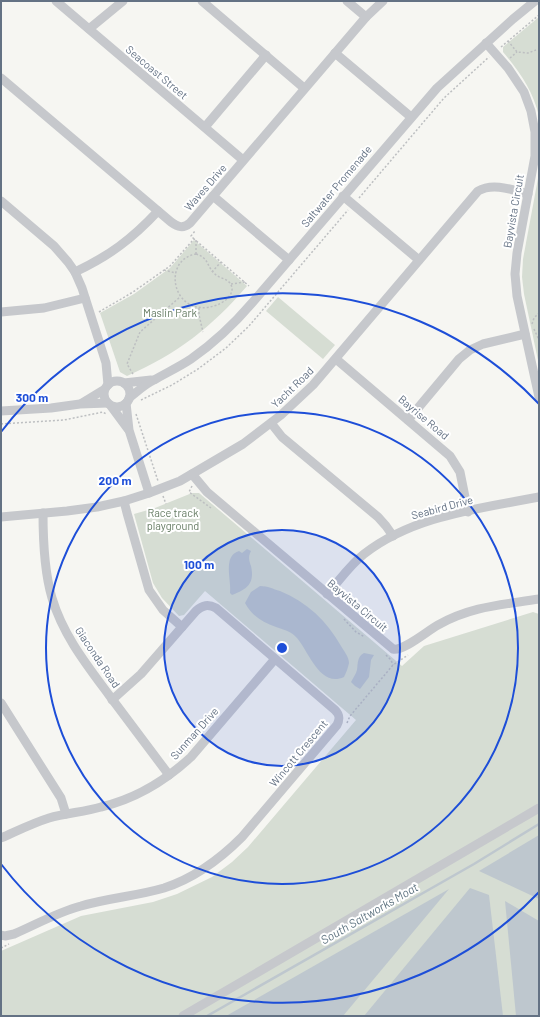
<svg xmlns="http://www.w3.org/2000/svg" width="540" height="1017" font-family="Barlow,sans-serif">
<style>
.green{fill:#d6ddd3}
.water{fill:#bec7ce}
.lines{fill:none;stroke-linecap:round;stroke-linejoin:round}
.stream{stroke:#bec7ce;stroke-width:2.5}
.path{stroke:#bdbfc1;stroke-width:1.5;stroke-dasharray:2 2;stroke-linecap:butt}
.minor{stroke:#c6c8cc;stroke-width:9}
.ring{fill:none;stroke:#1d4ed8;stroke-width:2}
.labels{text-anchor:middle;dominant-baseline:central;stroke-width:4;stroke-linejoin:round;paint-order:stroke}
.street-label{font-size:11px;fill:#647284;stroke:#fff}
.park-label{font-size:11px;fill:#657b63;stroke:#fff}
.water-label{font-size:12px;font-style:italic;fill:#5f7481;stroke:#fff}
.centre{fill:#1d4ed8;stroke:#fff;stroke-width:2}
.ring-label{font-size:12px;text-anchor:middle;font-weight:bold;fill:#1d4ed8;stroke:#fff;stroke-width:4;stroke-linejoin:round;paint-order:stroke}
</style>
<rect width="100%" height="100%" fill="#f6f6f2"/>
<g class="green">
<path d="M539 17V116C533 91 520 72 503 52V47Z"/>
<path d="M539 173V365L524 294 522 277 523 259Z"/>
<path d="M194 240 247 286C212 327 177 354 127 376L120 372 100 313 134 294 170 268Z"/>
<path d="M278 297 335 345 323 359 266 311Z"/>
<path d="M192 493H199L402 666 424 646 533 612 539 614V1016H1V951L81 916 153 902 177 894 212 877 232 862 248 847 356 720 205 591 184 615 179 616 162 598 153 583 134 514 155 508Z"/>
</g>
<g class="water">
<path d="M247 549 251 551C248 557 249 560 251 566 255 584 247 589 232 595L230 593C232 581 222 556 239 551L242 553Z"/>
<path d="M260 586C268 586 273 589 280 591 307 602 327 621 341 646 344 651 349 657 349 663 348 668 346 673 344 677 320 688 309 652 297 638 291 631 284 630 276 627 262 622 252 616 245 603L251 592Z"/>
<path d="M364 653 374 655 371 660 369 677 360 689 355 686 351 682C353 678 356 674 357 670 358 663 357 657 364 653Z"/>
<path d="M539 835V899L479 871Z"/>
<path d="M470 888 489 895 503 1016H364Z"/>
<path d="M449 889 343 1016H226Z"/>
<path d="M505 901 539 921V1016H516Z"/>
</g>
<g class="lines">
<path class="stream" d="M207 1016 474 864 539 824"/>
<g class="path">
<path d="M508 41 517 52 528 53 536 50"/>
<path d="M501 47 539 15"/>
<path d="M510 58 517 52"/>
<path d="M359 198 444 98 489 57"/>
<path d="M194 239 191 236 195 231"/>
<path d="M196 254C209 258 206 265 214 273 218 278 225 278 229 282 238 292 225 302 217 305 173 321 160 260 196 254Z"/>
<path d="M196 254V240"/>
<path d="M164 270 176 273"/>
<path d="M212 272 221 262"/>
<path d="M231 284 245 282"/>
<path d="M199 308V315L203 332"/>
<path d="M99 312 133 292 170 266 194 239 249 286"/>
<path d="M532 324 534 318 539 313"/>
<path d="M534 329 539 340"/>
<path d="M133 374 127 364 140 332 180 297"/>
<path d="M141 400 172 385 198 369 226 348 249 326 348 210"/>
<path d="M136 414 158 481"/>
<path d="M1 424 64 420 103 412 106 414"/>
<path d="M192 486 189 492 211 508"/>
<path d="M163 496 166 504"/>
<path d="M344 619 356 632 365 637"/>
<path d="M386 655 391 660 393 665"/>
<path d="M347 723 350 716 393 665 408 655"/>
<path d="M1 948 9 944"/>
</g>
<g class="minor">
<path d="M56 1 243 160"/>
<path d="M202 1 304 88"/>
<path d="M347 1 366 17"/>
<path d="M89 29 123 1"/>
<path d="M486 43 508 68 524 92 531 111 535 132V156L517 253 515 274 517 296 539 397"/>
<path d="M335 53 411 117"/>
<path d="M1 78 171 222C178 227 183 229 190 223L366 17 383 1"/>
<path d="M205 127 266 55"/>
<path d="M213 196 289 260"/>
<path d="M343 196 419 260"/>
<path d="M1 201 54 246 68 262 75 272 82 288 106 363 108 385"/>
<path d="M75 272C109 256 132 239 158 211"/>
<path d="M1 312 44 308 85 298"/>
<path d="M336 359 450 456 460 472 468 512"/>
<circle cx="117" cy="394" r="13"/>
<path d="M124 383 151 380"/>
<path d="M129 398C137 392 145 384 154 380 166 373 179 367 191 359 214 343 234 324 252 303L437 88 513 19 535 1"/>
<path d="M82 403 105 389"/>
<path d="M126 403 129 430 149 493"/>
<path d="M111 406 128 429"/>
<path d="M1 411 51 408 80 404 108 403"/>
<path d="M408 420 459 359 470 350 483 344 525 334"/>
<path d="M271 423 282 437 378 517 386 526 393 536"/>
<path d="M192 474 207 492 393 649C404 651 427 631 438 625 472 606 502 605 539 599"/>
<path d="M124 501 127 513 149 590 163 610 182 627"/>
<path d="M43 513C43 541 44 571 52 598 63 635 86 664 109 695 129 722 149 748 169 775"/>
<path d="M1 517 67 511 97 507 124 501 149 493 180 481 243 444 281 415 313 385 478 191C493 182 513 190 528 194"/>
<path d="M327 594C339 581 350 565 364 554 414 515 479 509 539 497"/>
<path d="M1 703 61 798 66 814"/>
<path d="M1 838C17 831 33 823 49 818 66 813 84 812 101 807 135 799 165 781 191 757L275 659"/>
<path d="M1 935 5 936 14 934C35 925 58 912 81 906 108 898 137 896 164 888 195 878 220 859 242 837L337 725C340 719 340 715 335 710L216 608C208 604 203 605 196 611L141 674 112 700"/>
<path d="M183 1016 539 808"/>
</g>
</g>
<circle cx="282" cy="648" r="118" fill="#1d4ed8" fill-opacity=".12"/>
<g class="ring">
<circle cx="282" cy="648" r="118"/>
<circle cx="282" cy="648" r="236"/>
<path d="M539 892A354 354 0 0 1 1 864M1 432A354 354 0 0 1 539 404"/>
</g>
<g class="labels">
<g class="street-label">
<text transform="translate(157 72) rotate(40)">Seacoast Street</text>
<text transform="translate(336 186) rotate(-50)">Saltwater Promenade</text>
<text transform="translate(205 187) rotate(-49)">Waves Drive</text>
<text transform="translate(513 211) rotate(-80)">Bayvista Circuit</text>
<text transform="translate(292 387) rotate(-44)">Yacht Road</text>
<text transform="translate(424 417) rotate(40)">Bayrise Road</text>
<text transform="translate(442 507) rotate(-15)">Seabird Drive</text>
<text transform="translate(358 605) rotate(40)">Bayvista Circuit</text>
<text transform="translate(98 657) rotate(56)">Giaconda Road</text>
<text transform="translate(194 733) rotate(-48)">Sunman Drive</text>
<text transform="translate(298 753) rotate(-50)">Wincott Crescent</text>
</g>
<g class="park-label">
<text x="170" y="312">Maslin Park</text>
<text x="173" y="512">Race track<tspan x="173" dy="13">playground</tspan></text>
</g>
<g class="water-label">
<text transform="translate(369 913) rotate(-30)">South Saltworks Moat</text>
</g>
</g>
<circle cx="282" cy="648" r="6" class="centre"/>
<g class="ring-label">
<text x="32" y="402">300 m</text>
<text x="115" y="485">200 m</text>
<text x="199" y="569">100 m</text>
</g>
<rect width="540" height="1017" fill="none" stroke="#647284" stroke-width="4"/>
</svg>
